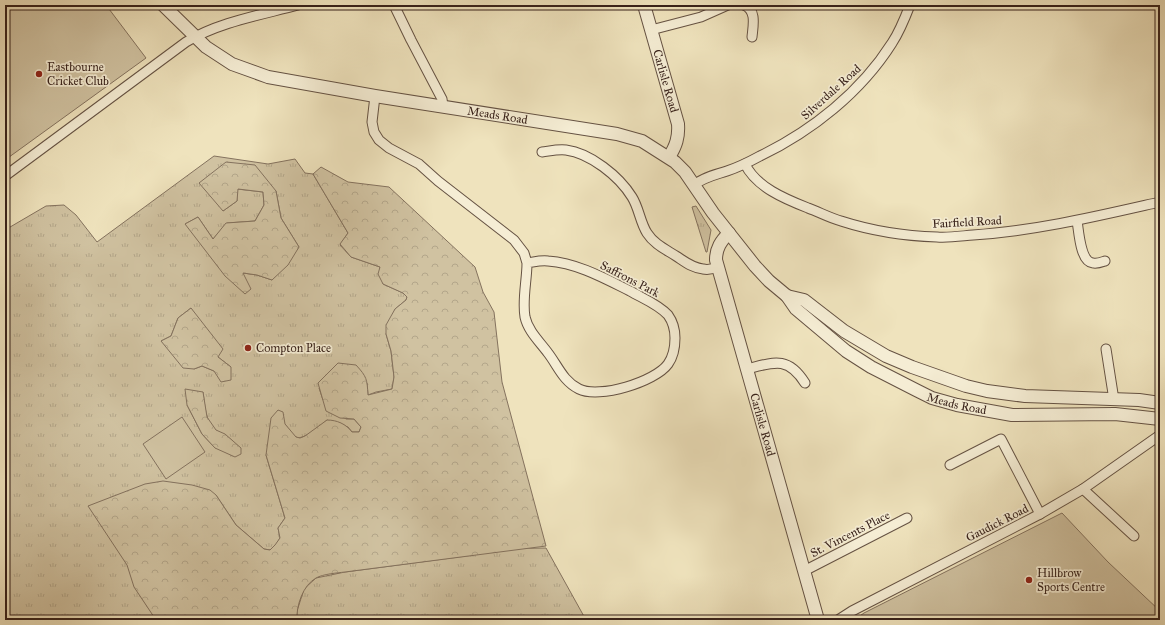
<svg xmlns="http://www.w3.org/2000/svg" width="1165" height="625" font-family="'IM FELL Great Primer',serif">
<style>
.grass{fill:url(#grass-tufts);stroke:#84725e;fill-rule:evenodd}
.forest{fill:url(#forest-crowns);stroke:#84725e}
.park{fill:#d0c2a1;stroke:#84725e}
.lines{fill:none;stroke-linecap:round;stroke-linejoin:round}
.minor-casing{stroke:#655243;stroke-width:11}
.tertiary-casing{stroke:#655243;stroke-width:14}
.minor{stroke:#f5edd4;stroke-width:9}
.tertiary{stroke:#f5edd4;stroke-width:12}
.poi-dot{fill:#8f2418;stroke:#f5edd4;stroke-width:1.5}
.labels{text-anchor:middle;dominant-baseline:central;stroke-width:3.5;stroke-linejoin:round;paint-order:stroke}
.poi-label{font-size:12px;fill:#37211a;stroke:#f5edd4;text-anchor:start}
.street-label{font-size:12px;fill:#37211a;stroke:#f5edd4}
</style>
<defs>
<pattern id="grass-tufts" width="24" height="20" patternUnits="userSpaceOnUse"><rect width="24" height="20" fill="#d0c2a1"/><path d="M3 7l-1-3M5 7V3M7 7l1-3M15 17l-1-3M17 17v-4M19 17l1-3" fill="none" stroke="#b3a68a"/></pattern>
<pattern id="forest-crowns" width="20" height="18" patternUnits="userSpaceOnUse"><rect width="20" height="18" fill="#d0c2a1"/><path d="M2 6a3 3 0 1 1 6 0M12 15a3 3 0 1 1 6 0" fill="none" stroke="#b3a68a"/></pattern>
</defs>
<rect width="100%" height="100%" fill="#efe3bd"/>
<filter id="stains"><feTurbulence type="fractalNoise" baseFrequency=".005" numOctaves="4"/><feColorMatrix values="0 0 0 0 .2 0 0 0 0 .09 0 0 0 0 .02 0 0 0 .5 -.17"/></filter>
<radialGradient id="worn" r=".72"><stop offset=".6" stop-color="#630" stop-opacity="0"/><stop offset="1" stop-color="#630" stop-opacity=".3"/></radialGradient>
<g class="grass">
<path d="M214 156 268 164 295 159 305 173 313 174 348 233 340 245 351 257 380 267 383 284 403 293 407 297 406 300 395 309 386 334 391 351 394 377 392 389 376 392 368 395 367 383 319 388 323 400 346 419H354L361 427 359 432H352L348 427 327 420C321 425 303 441 296 437 292 435 288 428 285 424L266 455 285 518 278 528 280 538 275 546 270 550 264 549 236 525 216 495 169 620H5V230L46 206 64 205 76 215 97 242ZM227 162 276 191 281 218 299 247 272 280 257 275 243 273 185 224 198 217 213 239 227 223 255 221 264 205 263 192 237 189V201L223 211ZM191 308 218 357 231 367 214 371 202 366 194 369 161 341 171 336 178 318ZM203 392C205 405 205 423 217 431 223 434 228 437 233 441L215 448 202 434 187 405Z"/>
<path d="M696 206 711 230 707 252H706L692 207Z"/>
<path d="M546 548 586 620H297V611L304 589 316 578 345 572 474 555 483 549Z"/>
</g>
<g class="forest">
<path d="M226 162 255 165 276 191 281 218 299 247 288 265 272 280 257 275 243 273 251 289 245 294 225 276 185 224 198 217 213 239 226 223 255 221 264 205 263 192 238 189 237 201 223 211 199 183Z"/>
<path d="M321 167 348 182 389 187 475 267 483 292 494 312 502 382 546 546 345 572C337 573 323 574 316 578 303 585 296 606 297 620H156L134 587 127 565 88 506 145 484 163 481 192 485 210 490 216 495 236 525 264 549 270 550 275 545 280 538 278 528 285 518 266 455 271 418 278 410 283 412 285 424 296 437 300 438 305 436 327 420C337 420 346 424 352 432H359L361 427 354 419 340 418 326 411 318 383 338 363 356 365C367 377 367 379 368 395L392 389 394 377 391 351 386 334V325L395 309 406 300 407 297 403 293 383 284 378 274 380 267 351 257 340 244 348 233 313 174Z"/>
<path d="M191 308 223 349 218 357 231 367V380L221 382 214 371 202 366 194 369 183 368 161 341 171 336 178 318Z"/>
<path d="M185 389 203 392 207 417 216 430 225 434 241 448V454L235 457 215 448 202 434 187 405Z"/>
</g>
<g class="park">
<path d="M5 5H106L146 58 5 160Z"/>
<path d="M182 417 205 452 166 479 143 444Z"/>
<path d="M1062 513 1108 562 1160 611V620H854L864 613Z"/>
</g>
<g class="lines">
<defs>
<g id="minor">
<path d="M394 5 411 40 442 99 443 106"/>
<path d="M744 5C757 10 753 26 752 37"/>
<path d="M651 30 701 17 728 5"/>
<path d="M375 96 372 122 374 132 379 140 389 148 419 164 438 181 514 240 524 253 527 263C534 262 541 260 548 261 577 263 604 278 630 291 642 298 658 304 668 315 673 322 675 330 675 338 675 347 673 357 668 364 655 382 599 399 579 389 563 381 558 366 548 353 540 342 528 331 525 317 522 300 527 280 527 263"/>
<path d="M542 152C550 151 558 149 566 150 590 153 619 176 632 197 639 208 640 222 647 233 654 244 665 249 676 256 684 261 692 268 703 269 708 270 713 269 718 267"/>
<path d="M745 164C756 187 785 199 808 208 819 212 830 218 841 221 872 231 905 236 937 237 948 238 961 236 973 235 1036 231 1098 216 1160 202"/>
<path d="M5 176 186 42C219 22 261 15 298 5"/>
<path d="M694 185C704 177 715 175 727 171 739 167 749 162 760 156 812 131 861 92 892 43 900 31 905 18 910 5"/>
<path d="M1077 221C1079 231 1080 262 1093 263 1097 264 1102 262 1105 261"/>
<path d="M1106 349 1114 400"/>
<path d="M747 369C774 362 788 356 805 383"/>
<path d="M950 465 1001 439 1040 514"/>
<path d="M1083 489 1134 536"/>
<path d="M804 571 907 518"/>
<path d="M838 620 852 611 1040 514 1083 489 1160 435"/>
</g>
<g id="tertiary">
<path id="s1" d="M163 5 206 47 232 64 268 77 375 96 617 134 642 141 675 162 685 172 713 213 755 266 769 281 787 296 796 309 846 351 871 367 916 390 932 398 957 405 1012 415 1115 414 1160 419"/>
<path id="s2" d="M644 5 678 124C679 137 676 146 669 157"/>
<path id="s3" d="M729 233C721 241 716 248 716 260L818 620"/>
<path d="M787 296 804 300 844 331 886 356 912 367 966 386 987 391 1025 396 1139 400 1160 403"/>
</g>
</defs>
<use href="#minor" class="minor-casing"/>
<use href="#tertiary" class="tertiary-casing"/>
<use href="#minor" class="minor"/>
<use href="#tertiary" class="tertiary"/>
</g>
<g class="poi-dot">
<circle cx="39" cy="74" r="4"/>
<circle cx="248" cy="348" r="4"/>
<circle cx="1029" cy="580" r="4"/>
</g>
<g class="labels">
<g class="poi-label">
<text x="47" y="67">Eastbourne<tspan x="47" dy="14">Cricket Club</tspan></text>
<text x="256" y="348">Compton Place</text>
<text x="1037" y="573">Hillbrow<tspan x="1037" dy="14">Sports Centre</tspan></text>
</g>
<g class="street-label">
<text stroke="none"><textPath href="#s2" startOffset="79">Carlisle Road</textPath></text>
<text transform="translate(831 92) rotate(-42)">Silverdale Road</text>
<text stroke="none"><textPath href="#s1" startOffset="362">Meads Road</textPath></text>
<text transform="translate(967 222) rotate(-3)">Fairfield Road</text>
<text transform="translate(630 279) rotate(27)">Saffrons Park</text>
<text stroke="none"><textPath href="#s1" startOffset="928">Meads Road</textPath></text>
<text stroke="none"><textPath href="#s3" startOffset="202">Carlisle Road</textPath></text>
<text transform="translate(997 523) rotate(-27)">Gaudick Road</text>
<text transform="translate(850 534) rotate(-27)">St. Vincents Place</text>
</g>
</g>
<rect width="1165" height="625" fill="none" stroke="#efe3bd" stroke-width="20"/>
<rect x="6" y="6" width="1153" height="613" fill="none" stroke="#37211a" stroke-width="2"/>
<rect x="10" y="10" width="1145" height="605" fill="none" stroke="#37211a"/>
<rect width="100%" height="100%" filter="url(#stains)"/>
<rect width="100%" height="100%" fill="url(#worn)"/>
</svg>
